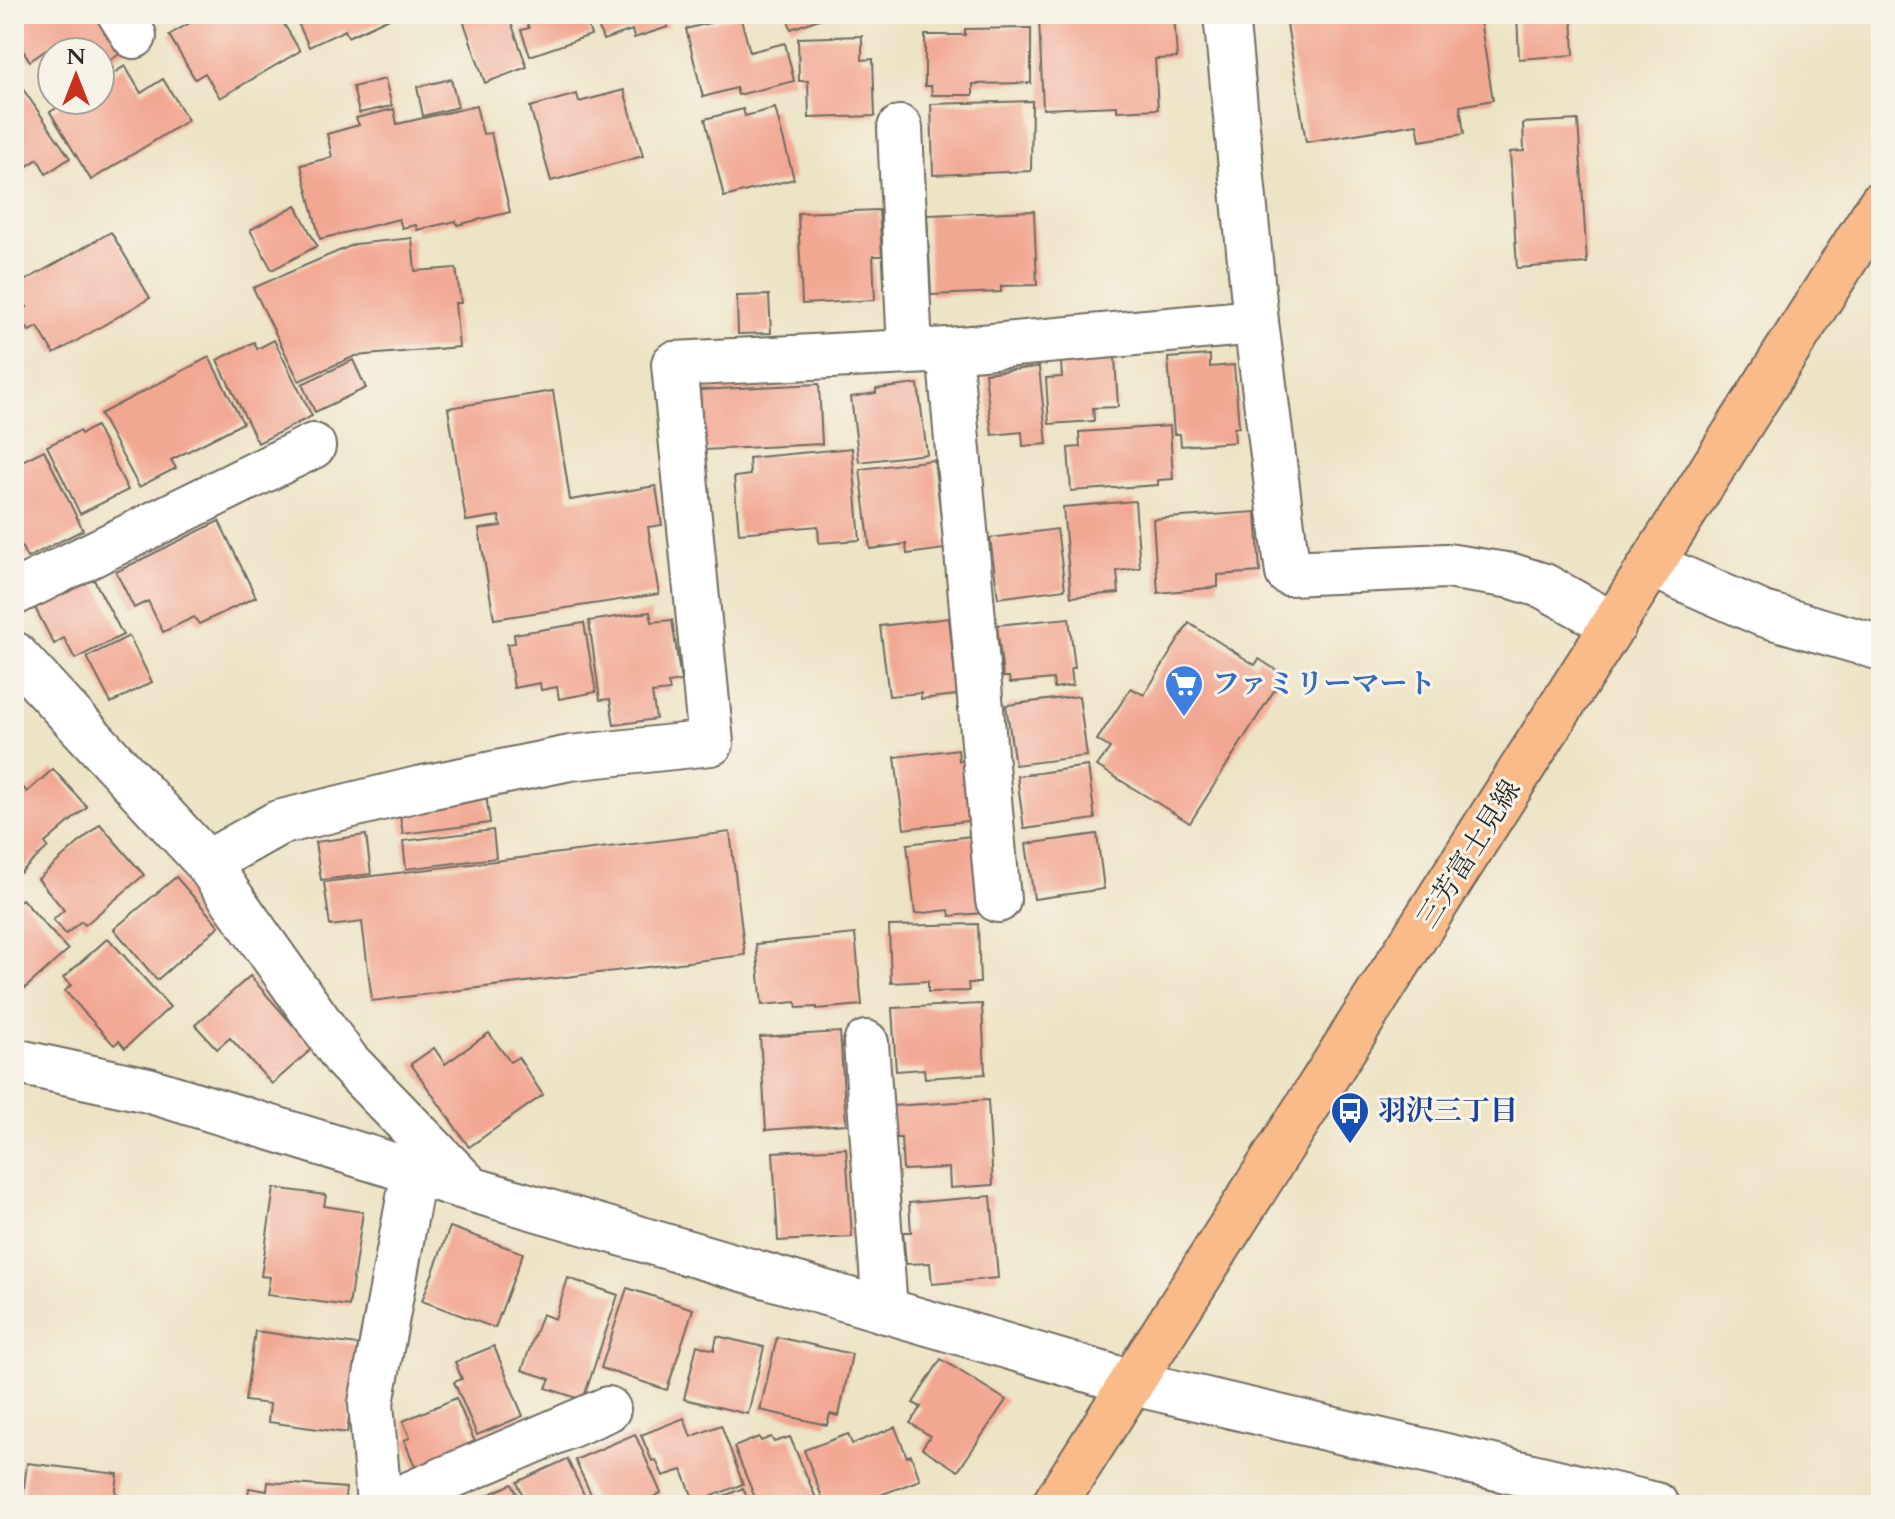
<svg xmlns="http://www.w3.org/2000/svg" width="1895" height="1519" font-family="Cardo,'Noto Serif JP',serif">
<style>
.building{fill:#f2a793}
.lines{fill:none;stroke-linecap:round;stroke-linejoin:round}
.minor-casing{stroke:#6f6b61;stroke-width:48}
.major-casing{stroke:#6f6b61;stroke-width:48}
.minor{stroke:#fff;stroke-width:44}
.major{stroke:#fabb8b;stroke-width:44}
.labels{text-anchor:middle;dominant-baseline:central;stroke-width:6;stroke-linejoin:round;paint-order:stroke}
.shop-label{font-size:28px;font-weight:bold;fill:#366cbe;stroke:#f7f3e8;text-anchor:start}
.street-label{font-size:28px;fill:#2b2b2b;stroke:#f7f3e8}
.transit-label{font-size:28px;font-weight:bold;fill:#164399;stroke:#f7f3e8;text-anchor:start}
</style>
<rect width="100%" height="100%" fill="#f7f3e8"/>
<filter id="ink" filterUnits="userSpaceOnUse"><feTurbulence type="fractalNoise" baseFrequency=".0125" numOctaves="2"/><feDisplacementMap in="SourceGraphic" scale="16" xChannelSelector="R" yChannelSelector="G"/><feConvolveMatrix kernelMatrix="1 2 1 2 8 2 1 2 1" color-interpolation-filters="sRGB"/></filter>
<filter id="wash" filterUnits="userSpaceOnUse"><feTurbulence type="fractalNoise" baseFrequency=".006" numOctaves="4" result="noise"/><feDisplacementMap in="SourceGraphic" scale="32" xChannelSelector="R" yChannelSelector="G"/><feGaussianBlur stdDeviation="1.8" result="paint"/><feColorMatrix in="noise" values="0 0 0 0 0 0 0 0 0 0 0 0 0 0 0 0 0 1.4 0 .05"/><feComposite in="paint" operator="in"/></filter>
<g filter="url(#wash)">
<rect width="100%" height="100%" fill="#ede3c5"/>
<g id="blocks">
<g class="building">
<path d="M14 14H104L127 49 100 67V52H60L55 44 30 61 14 37Z"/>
<path d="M188 14H278L300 51 220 98 205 73 195 79 169 35 193 21Z"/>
<path d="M294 14H398L348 37 345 30 309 47Z"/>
<path d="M461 14H508L527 67 485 83Z"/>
<path d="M524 14H584L591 35 530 56 521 30 529 28Z"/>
<path d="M594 14H664L668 27 634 38 632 30 603 40Z"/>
<path d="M786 14H833L791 29Z"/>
<path d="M888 14H907L891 20Z"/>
<path d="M1148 14H1174L1177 58 1155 59 1158 109 1117 111V106L1043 109 1039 19Z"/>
<path d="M1349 14H1479L1493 100 1460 106 1464 134 1420 141 1417 124 1306 142 1287 24Z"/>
<path d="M1517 14H1572L1574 55 1519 59Z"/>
<path d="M740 15 750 52 785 43 794 81 738 95 736 88 703 97 686 29Z"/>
<path d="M1031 28V83L973 84V95H932L931 86H925V35H965V29Z"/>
<path d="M862 36V60L873 59 875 116 809 118 808 81H799L798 38Z"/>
<path d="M125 66 141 93 163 79 188 120 91 180 50 112 70 100H100V82Z"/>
<path d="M385 79 392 106 359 113 353 87Z"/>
<path d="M451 79 458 107 423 116 417 87Z"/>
<path d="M23 89 70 158 46 174 38 159 14 175V96Z"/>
<path d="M624 90 643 156 551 181 530 107 577 94 579 102Z"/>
<path d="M1032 101 1031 171 933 175 931 104Z"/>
<path d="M476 106 483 134 491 133 510 212 457 225 456 221 417 230 416 225 402 228 399 219 320 239 301 165 332 157 327 134 359 125 356 118 394 109 397 124Z"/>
<path d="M775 108 794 179 724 197 705 119 743 109 745 116Z"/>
<path d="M1578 120 1587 263 1517 268 1510 152 1524 151 1523 123Z"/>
<path d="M296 205 317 246 272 270 250 230Z"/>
<path d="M879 210 882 256H873L875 300 802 304 798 213Z"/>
<path d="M1034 211 1037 285 1001 286V292L931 295 927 215Z"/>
<path d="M111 232 150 298 54 354 38 327 29 331 17 312 27 307 14 287Z"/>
<path d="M412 238 415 271 456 268 461 303H455L459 347 355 356 299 381 253 288 355 244Z"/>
<path d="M769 295 771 333 738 334 737 296Z"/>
<path d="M274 340 312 416 258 443 217 360 254 342 257 349Z"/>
<path d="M1210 355V367L1234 365 1239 427 1234 428 1235 442 1181 446 1180 434H1174L1168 358Z"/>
<path d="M209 357 243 423 171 460 176 468 139 487 100 414Z"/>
<path d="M1115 357 1118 407 1093 408 1094 421 1049 424 1046 378 1062 377 1061 362Z"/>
<path d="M353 360 366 388 315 412 302 384Z"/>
<path d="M1039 367 1047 444 1023 446 1022 432 992 435 985 373Z"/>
<path d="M819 384 822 444 704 450 700 390Z"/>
<path d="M918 384 927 454 859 462 851 397 876 393V389Z"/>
<path d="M553 391 570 500 656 486 662 525 648 527 659 594 494 619 479 529 501 526 499 516 466 521 448 408Z"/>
<path d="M96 426 128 490 80 514 47 446 79 431 81 434Z"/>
<path d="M1170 426 1173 479 1158 480V485L1071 491 1068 448 1080 447 1079 432Z"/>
<path d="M852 448 860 540 819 543 818 526 739 533 734 477 750 475 749 458Z"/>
<path d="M44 450 83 530 27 558 14 531V465Z"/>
<path d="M934 460 945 549 907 554 906 544 870 549 860 469Z"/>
<path d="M1135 501 1140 568 1117 571 1119 593 1071 597 1063 507Z"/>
<path d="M1256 512 1260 572 1218 575V587L1158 593 1153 519Z"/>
<path d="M219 521 256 597 199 624 194 617 163 632 148 601 134 608 116 572Z"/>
<path d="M1057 529 1065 589 998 598 990 538Z"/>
<path d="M93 578 123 635 75 659 64 638 54 644 35 608Z"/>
<path d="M650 612 652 622 672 620 681 681 668 683 670 691 652 693 656 719 614 725 610 699 600 700 589 621Z"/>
<path d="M949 618 957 695 921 699V693L889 696 880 626Z"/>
<path d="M1069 618 1075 668H1071L1073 685 1054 688 1053 679 1010 683 1009 677H1003L997 625Z"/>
<path d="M584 623 596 692 559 699 557 687 541 690 540 683 514 688 507 644 515 643 514 634Z"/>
<path d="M1189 623 1255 665 1259 659 1284 675 1190 823 1097 766 1110 748 1097 740 1131 688 1144 695Z"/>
<path d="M129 636 152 682 111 703 87 657Z"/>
<path d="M1079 696 1087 756 1015 765 1006 705Z"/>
<path d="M958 749 959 761 967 760 975 820 904 829 895 757Z"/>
<path d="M1088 766 1095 819 1024 829 1017 776Z"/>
<path d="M53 769 87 807 45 843 48 847 20 873 14 866V783L17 781 27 792Z"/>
<path d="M486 795 490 823 403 834 398 806Z"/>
<path d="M100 824 144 875 85 925 81 921 66 934 53 920 64 910 38 879Z"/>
<path d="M493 830 496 858 406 869 403 841Z"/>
<path d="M730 832 745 955 372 1001 362 922 330 926 324 882Z"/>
<path d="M1097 834 1104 889 1034 899 1026 844Z"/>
<path d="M366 835 371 874 321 880 315 842Z"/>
<path d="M979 835 982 913 950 916 949 910 915 914 907 844Z"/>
<path d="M176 877 219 926 157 980 114 929Z"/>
<path d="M22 899 68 950 14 998V905Z"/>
<path d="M978 924 980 983H968L969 991 928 992V981L891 983 889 926Z"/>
<path d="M855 934 862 1005 817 1009V1007L797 1008 796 1002 762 1005 756 944Z"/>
<path d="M108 938 170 1007 125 1048 119 1041 114 1045 65 991 71 985 63 978Z"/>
<path d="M250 976 313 1048 272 1084 230 1038 217 1049 195 1025Z"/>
<path d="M982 1004 985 1074 925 1078 924 1069 896 1071 892 1008Z"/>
<path d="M840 1032 846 1124 766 1130 760 1037Z"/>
<path d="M489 1033 510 1062 518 1057 543 1095 469 1147 411 1064 434 1048 445 1064Z"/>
<path d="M988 1100 993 1185 950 1188 949 1168 903 1170 901 1138H893L892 1106Z"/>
<path d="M846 1148 852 1237 778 1241 773 1152Z"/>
<path d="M274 1188 326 1195 324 1206 363 1212 349 1306 267 1295 270 1277 261 1276Z"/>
<path d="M991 1196 998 1278 932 1284 930 1263 906 1264 903 1232H911L909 1203Z"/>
<path d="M450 1227 523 1253 495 1328 422 1301Z"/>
<path d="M568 1278 618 1295 583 1400 546 1388 550 1379 522 1370 542 1314 555 1319Z"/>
<path d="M627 1288 693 1309 667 1390 601 1368Z"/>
<path d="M255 1331 358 1345 347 1433 268 1422 270 1404 245 1401Z"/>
<path d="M717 1336 764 1347 748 1414 684 1399 697 1345 714 1350Z"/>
<path d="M777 1337 852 1354 839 1416 830 1414 827 1425 760 1410Z"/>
<path d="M494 1346 523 1416 477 1435 454 1382 462 1379 455 1362Z"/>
<path d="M941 1359 1006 1400 958 1471 922 1448 930 1436 910 1423 921 1407 913 1403Z"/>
<path d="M456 1398 478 1449 418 1474 404 1440 410 1438 403 1421Z"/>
<path d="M684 1418 691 1437 721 1425 743 1484 695 1503 682 1470 663 1476 656 1460 652 1461 641 1435Z"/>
<path d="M895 1427 907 1457 911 1455 920 1480 854 1505H825L804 1450 848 1434 852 1444Z"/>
<path d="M635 1434 661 1493 638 1505H596L575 1460Z"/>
<path d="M759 1437 761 1441 771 1437 774 1442 790 1437 819 1505H758L734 1447Z"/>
<path d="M567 1459 589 1505H527L517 1482Z"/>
<path d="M27 1463 118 1474 114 1505H22Z"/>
<path d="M268 1482 346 1488 344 1505H247L249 1488 267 1491Z"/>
<path d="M512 1484 522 1505H466Z"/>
<path d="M743 1488 750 1505H703Z"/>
</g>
</g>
</g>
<g filter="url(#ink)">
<use href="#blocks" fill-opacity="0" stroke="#6f6b61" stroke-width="2"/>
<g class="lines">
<defs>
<g id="minor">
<path d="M120 14 134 36"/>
<path d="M1226 14 1256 322 1288 573 1447 566 1512 576 1544 586 1614 625"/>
<path d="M900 128 910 351"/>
<path d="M949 350 998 900"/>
<path d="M1652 565 1763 614 1881 648"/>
<path d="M14 593 313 446"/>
<path d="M14 654 207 863 347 1061 469 1187"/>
<path d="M207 863 278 823 418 789 570 758 711 743 674 364 949 350 1256 322"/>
<path d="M866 1043 885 1311"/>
<path d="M14 1061 148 1090 470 1189 1133 1383 1656 1505"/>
<path d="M379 1505 371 1403 414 1171"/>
<path d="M384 1505 608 1409"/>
</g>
<path id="major" d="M1054 1505 1881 203"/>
</defs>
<use href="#minor" class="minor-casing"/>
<use href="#major" class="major-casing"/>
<use href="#minor" class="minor"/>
<use href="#major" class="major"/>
</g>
</g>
<defs>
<symbol id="supermarket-pin" viewBox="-11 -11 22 30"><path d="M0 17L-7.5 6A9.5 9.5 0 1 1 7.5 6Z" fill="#3f7fe0" stroke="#f7f3e8"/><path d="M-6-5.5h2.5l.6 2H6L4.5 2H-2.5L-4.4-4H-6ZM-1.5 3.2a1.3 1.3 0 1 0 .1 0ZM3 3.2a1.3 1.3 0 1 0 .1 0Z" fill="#fff"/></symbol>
<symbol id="bus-pin" viewBox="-11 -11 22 30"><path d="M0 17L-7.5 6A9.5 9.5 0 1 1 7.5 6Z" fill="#1a4fb4" stroke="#f7f3e8"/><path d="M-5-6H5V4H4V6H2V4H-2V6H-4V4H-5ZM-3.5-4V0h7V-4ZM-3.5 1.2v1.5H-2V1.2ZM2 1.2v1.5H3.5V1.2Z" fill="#fff"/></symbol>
</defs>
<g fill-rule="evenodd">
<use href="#supermarket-pin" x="1162" y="662" width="44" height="60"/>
<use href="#bus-pin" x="1328" y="1089" width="44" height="60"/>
</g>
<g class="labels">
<g class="shop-label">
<text x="1212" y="684">ファミリーマート</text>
</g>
<g class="street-label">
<text transform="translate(1469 854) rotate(-58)">三芳富士見線</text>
</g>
<g class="transit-label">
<text x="1378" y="1111">羽沢三丁目</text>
</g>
</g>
<rect width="1895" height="1519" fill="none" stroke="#f7f3e8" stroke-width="48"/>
<g transform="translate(76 76)"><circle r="38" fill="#f7f3e8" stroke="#a5a39c" stroke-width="2"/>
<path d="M0-6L14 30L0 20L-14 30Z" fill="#c8321e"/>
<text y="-12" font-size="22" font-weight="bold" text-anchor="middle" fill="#2b2b2b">N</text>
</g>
</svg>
